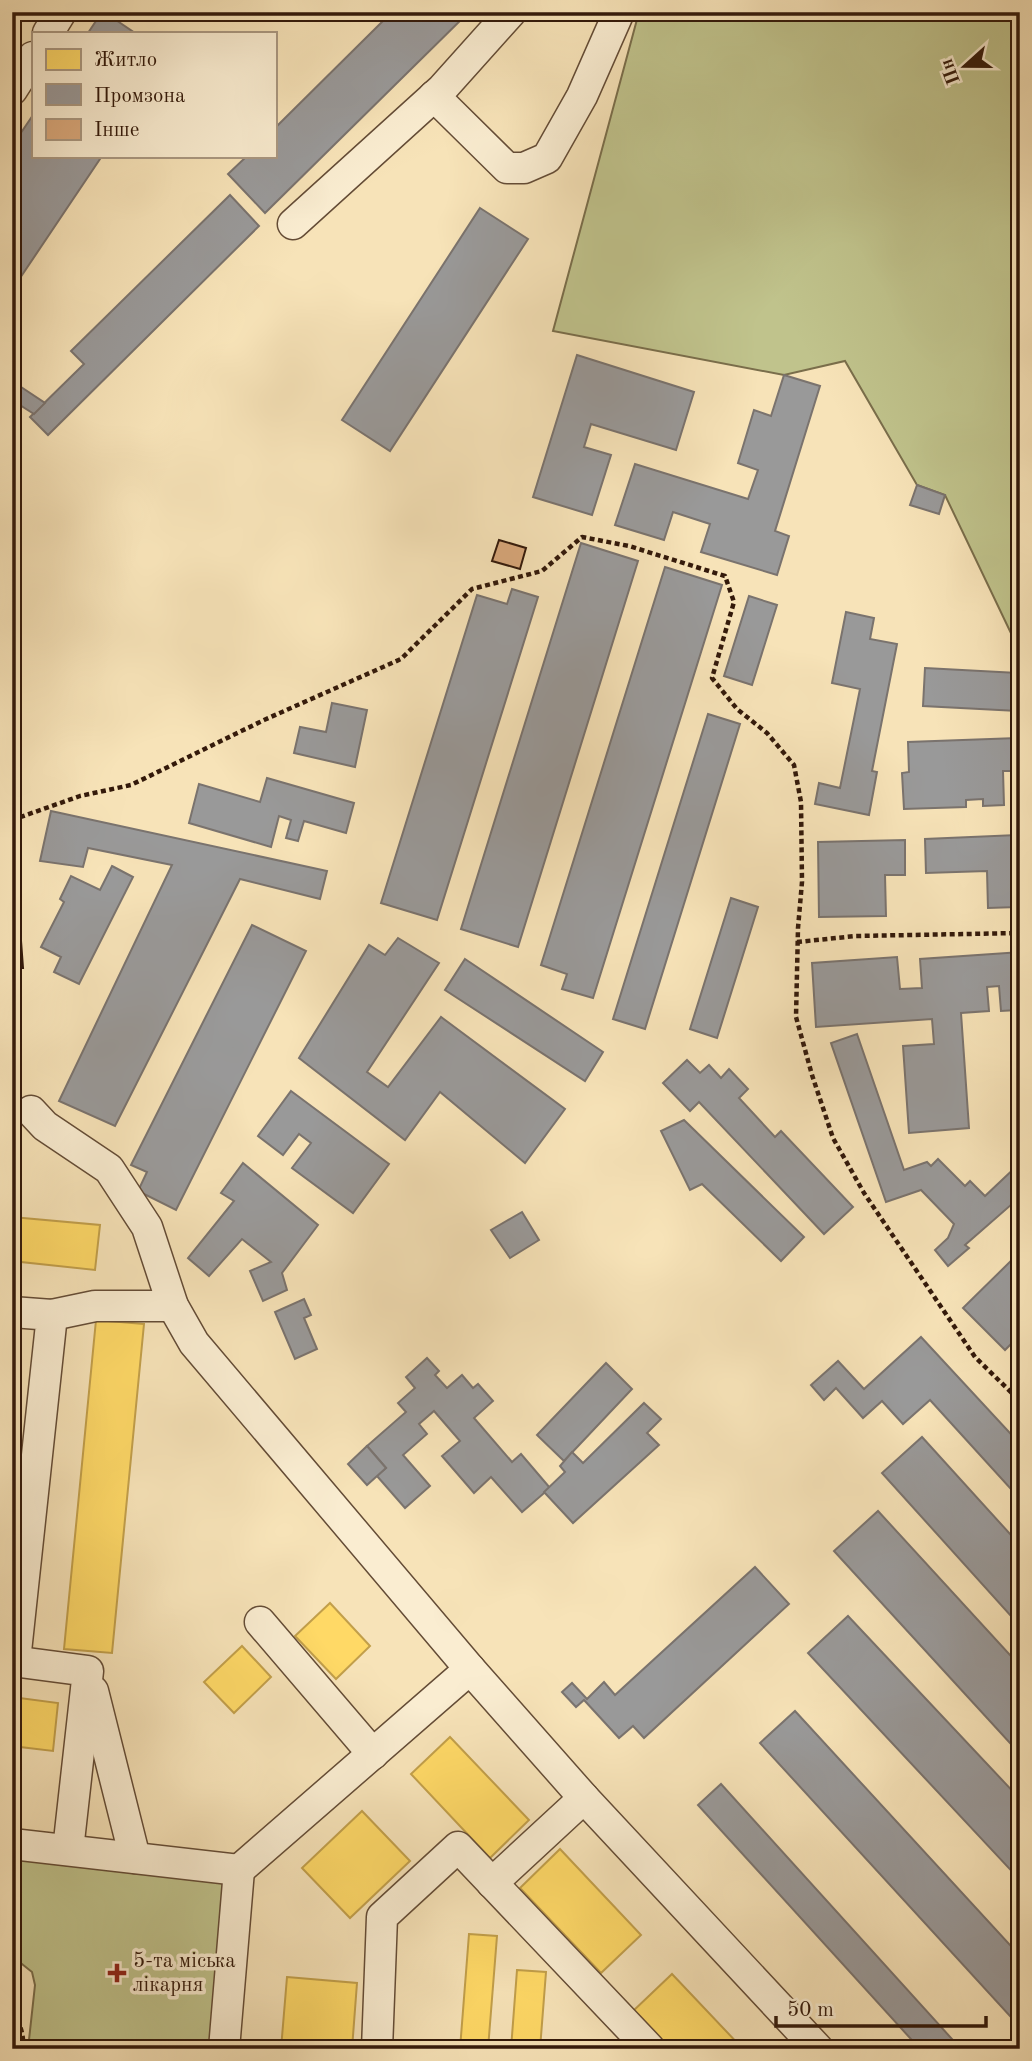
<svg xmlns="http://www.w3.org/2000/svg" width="1032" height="2061" font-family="'Old Standard TT',serif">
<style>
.green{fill:#c0c38c;stroke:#7a6e4b;stroke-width:2}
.homes{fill:#ffd966;stroke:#c29f4a;stroke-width:2}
.industry{fill:#999;stroke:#7a736e;stroke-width:2}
.building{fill:#daa97c;stroke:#33190a;stroke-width:2}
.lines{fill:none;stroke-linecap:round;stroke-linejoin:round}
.minor-casing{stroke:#644c36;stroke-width:33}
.path{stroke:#33190a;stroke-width:4.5;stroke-dasharray:5 3.5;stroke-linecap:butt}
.minor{stroke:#faedd1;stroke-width:30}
.poi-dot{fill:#8f2418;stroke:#faedd1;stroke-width:2.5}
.labels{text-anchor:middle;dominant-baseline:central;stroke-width:7;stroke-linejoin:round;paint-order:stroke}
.poi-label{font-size:21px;fill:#33190a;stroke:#faedd1;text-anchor:start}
</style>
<rect width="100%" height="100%" fill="#f7e3b8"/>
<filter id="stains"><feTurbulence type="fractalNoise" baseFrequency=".00286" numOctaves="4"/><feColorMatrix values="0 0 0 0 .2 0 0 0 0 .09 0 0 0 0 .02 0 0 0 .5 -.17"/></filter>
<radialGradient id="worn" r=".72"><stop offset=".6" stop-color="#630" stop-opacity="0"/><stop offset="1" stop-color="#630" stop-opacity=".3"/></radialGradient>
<g class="green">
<path d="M639 12H1020V652L945 495 917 485 845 361 784 375 553 331Z"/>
<path d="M12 1853 224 1881 215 2049H28L35 1985 32 1972 12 1956Z"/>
</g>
<g class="homes">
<path d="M12 1217 100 1225 95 1270 12 1261Z"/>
<path d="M96 1320 144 1324 112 1653 64 1649Z"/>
<path d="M330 1603 370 1646 336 1679 295 1636Z"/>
<path d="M242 1646 271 1677 234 1713 204 1682Z"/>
<path d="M12 1697 58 1703 53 1751 12 1746Z"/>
<path d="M450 1737 529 1820 490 1858 411 1774Z"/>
<path d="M362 1811 410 1861 350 1918 302 1868Z"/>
<path d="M560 1849 641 1935 601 1973 520 1888Z"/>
<path d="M469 1934 497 1936 488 2049H460Z"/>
<path d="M517 1970 546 1972 540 2049H511Z"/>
<path d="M672 1974 743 2049H667L632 2012Z"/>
<path d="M287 1977 357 1983 352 2049H281Z"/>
</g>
<g class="industry">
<path d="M102 12H104L135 33H88Z"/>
<path d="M392 12H469L265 213 228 174 247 156H275V128Z"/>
<path d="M33 115V156H102L12 290V146Z"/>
<path d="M230 195 259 226 48 435 30 417 84 364 71 351Z"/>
<path d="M480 208 528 239 390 451 342 420Z"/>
<path d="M577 355 694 392 676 450 591 424 584 447 611 455 592 515 533 497Z"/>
<path d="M784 375 820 386 775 531 789 536 777 575 701 552 710 524 673 512 664 540 615 525 635 464 748 499 758 470 738 463 754 410 771 416Z"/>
<path d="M12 381 45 403 34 414 12 400Z"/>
<path d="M917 485 945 495 939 514 910 505Z"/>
<path d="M581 543 638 561 518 947 461 929Z"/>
<path d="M665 567 722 585 593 998 562 989 567 974 541 965Z"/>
<path d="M512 589 538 597 437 920 381 903 477 595 507 604Z"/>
<path d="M749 596 777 605 752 685 724 676Z"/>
<path d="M846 612 874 618 870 639 897 644 872 771 877 772 869 815 815 804 819 783 840 788 860 689 832 683Z"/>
<path d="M925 668 1020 673V711L923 706Z"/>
<path d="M332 703 367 710 355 767 294 753 300 727 326 732Z"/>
<path d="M708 714 740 724 645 1029 613 1019Z"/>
<path d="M1020 738V771H1003L1004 805 983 806V799L966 800V807L904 809 902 773 909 772 908 742Z"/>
<path d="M267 778 354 803 346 833 304 821 298 841 286 838 291 820 279 816 271 847 189 823 199 784 260 802Z"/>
<path d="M51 811 327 871 320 899 240 879 115 1126 59 1101 172 865 88 848 83 867 40 861Z"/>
<path d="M1017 835 1018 844H1020V907L988 908 987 871 926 873 925 839Z"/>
<path d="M905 840V875H885L886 916 819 917 818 842Z"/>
<path d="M112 866 133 877 79 984 54 972 61 957 41 947 64 902 60 899 71 876 100 890Z"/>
<path d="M731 898 758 907 717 1038 690 1029Z"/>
<path d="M252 925 306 951 176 1210 138 1191 147 1172 131 1165Z"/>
<path d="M398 938 439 963 367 1072 388 1087 441 1017 565 1109 525 1163 440 1092 405 1140 299 1058 369 945 385 955Z"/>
<path d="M1020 952V1010L1001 1011 999 986 987 987 989 1011 961 1013 969 1128 909 1133 903 1046 934 1044 932 1019 816 1027 812 963 897 957 900 989 922 988 920 959Z"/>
<path d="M465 959 603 1052 585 1081 445 990Z"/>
<path d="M857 1034 904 1170 927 1162 931 1166 938 1159 965 1186 970 1181 985 1196 1020 1163V1197L965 1245 969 1248 948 1266 935 1250 948 1238 954 1224 921 1190 886 1202 831 1043Z"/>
<path d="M687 1060 700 1073 709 1065 721 1078 729 1069 748 1089 739 1098 775 1137 781 1131 853 1207 824 1234 699 1102 690 1111 663 1083Z"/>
<path d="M291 1091 389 1164 353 1213 292 1168 311 1143 299 1134 283 1155 258 1136Z"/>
<path d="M684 1120 804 1237 781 1261 702 1184 690 1190 661 1131Z"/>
<path d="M243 1163 318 1225 282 1273 287 1290 263 1301 250 1271 271 1262 242 1239 209 1276 188 1258 234 1201 221 1193Z"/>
<path d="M522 1212 539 1240 510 1258 491 1230Z"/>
<path d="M1020 1252V1335L1005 1350 963 1308Z"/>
<path d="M304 1299 311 1315 304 1318 317 1349 295 1359 275 1312Z"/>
<path d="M921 1337 1020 1444V1499L930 1400 903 1424 882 1401 863 1418 836 1388 824 1400 811 1385 838 1361 864 1389Z"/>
<path d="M427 1358 439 1371 435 1375 447 1388 462 1375 473 1388 478 1384 493 1401 474 1418 512 1462 521 1454 550 1488 522 1512 491 1477 474 1493 442 1456 460 1441 434 1411 419 1424 427 1434 403 1455 430 1486 405 1508 377 1476 386 1468 367 1446 406 1412 398 1403 415 1388 406 1377Z"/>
<path d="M606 1363 632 1389 564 1461 537 1435Z"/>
<path d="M644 1403 661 1419 647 1433 659 1445 573 1523 544 1492 565 1472 560 1466 572 1452 583 1463Z"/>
<path d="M922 1437 1020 1545V1626L882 1473Z"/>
<path d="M367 1446 386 1468 367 1485 348 1464Z"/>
<path d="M878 1511 1020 1666V1754L834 1551Z"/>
<path d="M755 1567 789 1604 644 1738 633 1726 619 1738 584 1700 576 1707 562 1692 572 1683 587 1699 604 1682 615 1695Z"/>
<path d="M848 1616 1020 1799V1880L808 1653Z"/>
<path d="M795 1711 1020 1956V2027L760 1743Z"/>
<path d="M721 1784 961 2049H920L698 1805Z"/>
</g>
<g class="building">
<path d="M499 540 526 548 520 569 492 561Z"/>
<path d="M18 900 23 968H12V901Z"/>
</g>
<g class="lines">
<defs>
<g id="minor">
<path d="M48 33 61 12"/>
<path d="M12 90 33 57"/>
<path d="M434 96 507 168H524L547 158 582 96 619 12"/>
<path d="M293 224 442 89 511 12"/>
<path d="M31 1111 45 1126 109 1169 147 1227 173 1306 194 1343 470 1669"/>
<path d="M12 1312 52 1315 15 1661"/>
<path d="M52 1315 95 1306H173"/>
<path d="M260 1622 373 1754"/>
<path d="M12 1661 88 1671 68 1850"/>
<path d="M93 1691 135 1858"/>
<path d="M12 1844 239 1870"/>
<path d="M239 1870 470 1669 584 1798 818 2049"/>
<path d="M492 1883 584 1798"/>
<path d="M224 2049 239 1870"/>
<path d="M377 2049 382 1917 458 1847 650 2049"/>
</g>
</defs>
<use href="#minor" class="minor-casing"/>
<g class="path">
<path d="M12 820 80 796 131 785 264 720 401 659 472 589 542 571 582 537 629 546 725 576 734 602 712 678 737 709 767 733 794 765 801 802 802 882 798 928 796 1017 812 1075 833 1138 864 1193 975 1357 1020 1401"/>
<path d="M797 942 856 936 1020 933"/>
<path d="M12 2013C21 2023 24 2036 23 2049"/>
</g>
<use href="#minor" class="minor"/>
</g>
<path class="poi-dot" d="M113.5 1962.5h7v7h7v7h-7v7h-7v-7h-7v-7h7z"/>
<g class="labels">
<g class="poi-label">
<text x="133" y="1961">5-та міська<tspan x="133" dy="24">лікарня</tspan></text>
</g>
</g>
<rect width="1032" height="2061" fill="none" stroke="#f7e3b8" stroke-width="42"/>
<rect x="14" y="14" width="1004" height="2033" fill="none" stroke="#33190a" stroke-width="3.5"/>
<rect x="21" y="21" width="990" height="2019" fill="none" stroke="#33190a" stroke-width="2"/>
<rect x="32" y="32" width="245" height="126" fill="#faedd1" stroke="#aa9881" stroke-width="2"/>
<rect x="46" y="49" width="35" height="21" fill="#ffd966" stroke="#aa9881" stroke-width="2"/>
<text x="94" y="66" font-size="21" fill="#33190a">Житло</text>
<rect x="46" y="84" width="35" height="21" fill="#999999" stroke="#aa9881" stroke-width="2"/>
<text x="94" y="102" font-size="21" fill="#33190a">Промзона</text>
<rect x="46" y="119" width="35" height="21" fill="#daa97c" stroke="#aa9881" stroke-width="2"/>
<text x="94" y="136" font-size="21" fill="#33190a">Інше</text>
<g transform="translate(965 66) rotate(249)" stroke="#faedd1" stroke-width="5" paint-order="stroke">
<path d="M0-5L12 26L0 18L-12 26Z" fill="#33190a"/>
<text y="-10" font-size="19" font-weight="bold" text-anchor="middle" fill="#33190a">Пн</text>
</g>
<path d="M776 2016v10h210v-10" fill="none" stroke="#33190a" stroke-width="3.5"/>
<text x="787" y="2016" font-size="21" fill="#33190a" stroke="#faedd1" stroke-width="5" paint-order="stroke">50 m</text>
<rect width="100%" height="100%" filter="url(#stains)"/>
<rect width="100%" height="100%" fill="url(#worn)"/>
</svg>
